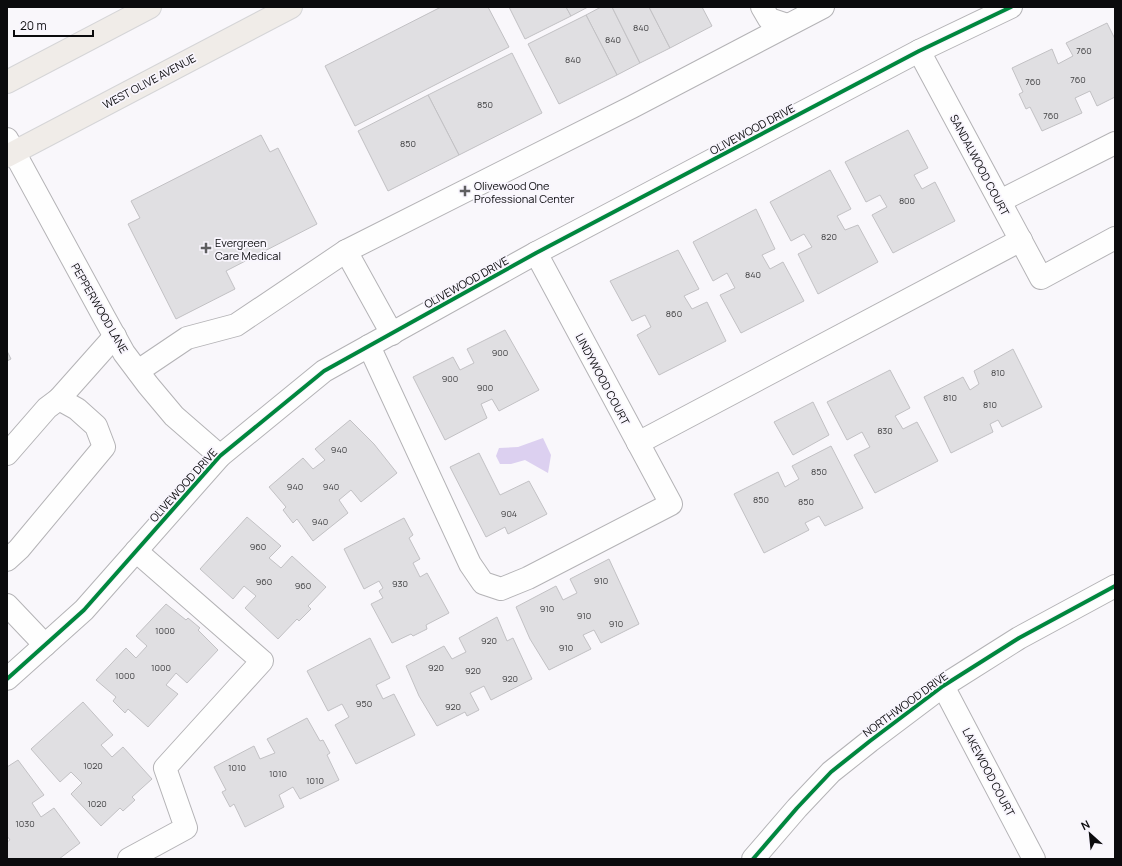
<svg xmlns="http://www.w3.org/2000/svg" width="1122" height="866" font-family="Manrope,sans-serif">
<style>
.water{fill:#dcd0f0}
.building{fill:#e0dfe2;stroke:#c2c1c4}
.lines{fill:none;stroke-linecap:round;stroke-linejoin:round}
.minor-casing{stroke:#b4b3b6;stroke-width:24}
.major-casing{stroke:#d5d5d7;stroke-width:24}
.minor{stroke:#fefefe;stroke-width:22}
.major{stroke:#f0ece8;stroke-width:22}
.cycleway-casing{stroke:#f8f5fd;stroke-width:6}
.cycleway{stroke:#00873e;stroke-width:4}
.poi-dot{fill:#5e5e60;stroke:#f8f5fd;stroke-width:1.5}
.labels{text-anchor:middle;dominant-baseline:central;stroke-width:3.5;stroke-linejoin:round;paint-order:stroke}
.number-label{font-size:9px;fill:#424244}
.street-label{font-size:11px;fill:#0b0b0d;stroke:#f8f5fd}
.poi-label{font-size:11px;fill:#0b0b0d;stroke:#f8f5fd;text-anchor:start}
</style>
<rect width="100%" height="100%" fill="#f9f7fb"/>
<path class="water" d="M543 438 551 455 548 473 525 460 511 464H500L496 456 499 448 518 447Z"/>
<g class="building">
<path d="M441 7H488L509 47 355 126 325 66Z"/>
<path d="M509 7H566L571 16 525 39Z"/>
<path d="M566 7H588L571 16Z"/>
<path d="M601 7H612L640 63 617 75 586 15Z"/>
<path d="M612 7H649L670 48 640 63Z"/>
<path d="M649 7H702L712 26 670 48Z"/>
<path d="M586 15 617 75 559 104 528 44Z"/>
<path d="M1107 23 1115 39V97L1097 106 1090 91 1075 98 1082 113 1042 131 1030 107 1026 109 1019 94 1023 92 1012 68 1052 49 1058 64 1073 56 1066 43Z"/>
<path d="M512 53 542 113 459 155 428 95Z"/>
<path d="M428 95 459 155 388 191 358 131Z"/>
<path d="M908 130 928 168 914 175 922 189 935 182 955 221 893 253 872 215 887 207 880 195 866 202 845 162Z"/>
<path d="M261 135 270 152 278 148 317 224 226 271 235 289 176 319 128 224 140 218 131 201Z"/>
<path d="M830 170 851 209 837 216 845 230 858 225 878 262 818 294 798 254 812 247 804 234 791 241 770 202Z"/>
<path d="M756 209 775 249 762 255 770 269 783 262 804 301 741 333 720 295 735 288 727 273 713 281 693 242Z"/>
<path d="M678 250 699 289 684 296 692 309 707 302 726 341 659 375 637 335 651 327 645 315 632 321 610 281Z"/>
<path d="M505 330 539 390 499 411 492 399 481 404 487 418 445 440 413 377 453 357 460 370 474 363 467 349Z"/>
<path d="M1013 349 1042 407 1002 427 998 420 990 424 993 432 951 453 924 397 963 377 970 390 979 384 974 371Z"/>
<path d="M7 351 11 359 7 361Z"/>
<path d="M890 370 910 408 895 416 903 429 917 422 938 461 875 493 854 455 870 447 862 432 847 440 827 402Z"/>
<path d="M813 402 829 435 793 455 774 422Z"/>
<path d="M350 420 374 444 397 473 361 502 351 490 339 500 348 513 313 541 297 519 293 523 283 510 286 507 269 487 303 458 313 469 325 460 315 449Z"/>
<path d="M831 446 863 508 825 526 819 516 805 523 809 530 764 553 734 494 778 472 785 487 799 479 792 466Z"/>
<path d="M479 453 500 495 529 481 547 514 508 534 505 527 486 537 450 467Z"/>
<path d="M247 517 281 546 269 558 281 568 292 556 326 587 308 606 311 609 299 621 297 619 278 639 245 608 256 596 244 586 233 599 200 569Z"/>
<path d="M404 518 413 535 409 538 420 559 413 563 420 577 427 573 449 613 426 625 427 629 413 636 411 634 392 643 371 604 383 598 379 591 383 588 379 581 364 589 344 549Z"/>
<path d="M609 559 639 624 601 643 594 630 583 635 591 649 549 670 530 639 516 607 556 586 563 600 577 593 570 579Z"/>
<path d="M166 604 186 620 188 618 200 628 198 630 218 650 187 683 176 673 166 685 178 694 148 727 128 709 125 713 113 701 116 697 96 680 126 648 136 658 147 646 136 636Z"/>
<path d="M497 617 507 641 513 638 532 679 491 700 484 686 470 693 479 710 467 716 465 712 437 726 419 696 406 666 444 646 452 659 466 652 459 638Z"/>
<path d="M370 638 390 678 376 685 383 699 394 694 415 735 356 764 335 725 349 717 342 704 328 711 307 671Z"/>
<path d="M83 702 113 735 101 745 112 757 123 747 152 779 132 797 135 800 123 811 120 808 101 826 71 794 82 783 71 772 60 782 31 749Z"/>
<path d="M307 718 320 741 323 740 330 753 327 755 339 780 300 799 293 787 279 795 284 807 245 827 234 804 230 807 222 792 226 790 214 767 254 746 260 759 275 753 267 739Z"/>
<path d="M18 760 44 795 32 803 41 817 54 808 80 843 59 859H7V842L10 840 7 836V767Z"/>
</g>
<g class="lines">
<defs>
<g id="minor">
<path d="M762 7 769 19 787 25"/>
<path d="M919 51 1041 278 1115 238"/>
<path d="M7 139 104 317 124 353 148 385 174 416 220 456"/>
<path d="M1000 201 1115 143"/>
<path d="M346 251 392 334"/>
<path d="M369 346 470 564 483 583 501 589 528 578 671 504 536 253"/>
<path d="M138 371 187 338 236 325 346 251 632 107 823 7"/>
<path d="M59 399 115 336"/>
<path d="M638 443 1021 240"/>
<path d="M7 454 47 408 59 399 77 409 96 426 104 447 19 549 7 560"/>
<path d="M7 605 45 645"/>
<path d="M7 679 84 610 220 456 324 371 536 253 919 51 1011 7"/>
<path d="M943 686 1034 859"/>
<path d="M129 859 186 828 165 768 262 661 136 551"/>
<path d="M753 859 797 808 831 772 870 741 943 686 1019 638 1115 586"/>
</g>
<g id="major">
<path d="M7 82 150 7"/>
<path d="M7 156 291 7"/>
</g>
</defs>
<use href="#minor" class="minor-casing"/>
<use href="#major" class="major-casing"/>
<use href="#minor" class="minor"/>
<use href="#major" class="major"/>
<defs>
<g id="cycleway">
<path d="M7 679 84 610 220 456 324 371 536 253 919 51 1011 7"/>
<path d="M753 859 797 808 831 772 870 741 943 686 1019 638 1115 586"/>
</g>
</defs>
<use href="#cycleway" class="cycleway-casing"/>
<use href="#cycleway" class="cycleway"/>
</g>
<g class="poi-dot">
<path d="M463 185h4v4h4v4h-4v4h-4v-4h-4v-4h4z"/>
<path d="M204 242h4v4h4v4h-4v4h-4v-4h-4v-4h4z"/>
</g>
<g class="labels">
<g class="number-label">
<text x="641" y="27">840</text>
<text x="613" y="39">840</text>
<text x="1084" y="50">760</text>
<text x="573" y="59">840</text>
<text x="1078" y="79">760</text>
<text x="1033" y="81">760</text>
<text x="485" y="104">850</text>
<text x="1051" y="115">760</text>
<text x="408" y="143">850</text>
<text x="907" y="200">800</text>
<text x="829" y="236">820</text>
<text x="753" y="274">840</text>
<text x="674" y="313">860</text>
<text x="500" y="352">900</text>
<text x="998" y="372">810</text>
<text x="450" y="378">900</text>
<text x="485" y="387">900</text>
<text x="950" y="397">810</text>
<text x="990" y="404">810</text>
<text x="885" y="430">830</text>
<text x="339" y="449">940</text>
<text x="819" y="471">850</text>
<text x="295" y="486">940</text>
<text x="331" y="486">940</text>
<text x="761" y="499">850</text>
<text x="806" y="501">850</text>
<text x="509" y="513">904</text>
<text x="320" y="521">940</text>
<text x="258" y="546">960</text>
<text x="601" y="580">910</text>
<text x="264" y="581">960</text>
<text x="400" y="583">930</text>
<text x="303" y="585">960</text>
<text x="547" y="608">910</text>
<text x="584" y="615">910</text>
<text x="616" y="623">910</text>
<text x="165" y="630">1000</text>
<text x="489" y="640">920</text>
<text x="566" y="647">910</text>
<text x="161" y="667">1000</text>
<text x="436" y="667">920</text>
<text x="473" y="670">920</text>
<text x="125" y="675">1000</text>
<text x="510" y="678">920</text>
<text x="364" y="703">950</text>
<text x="453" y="706">920</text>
<text x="93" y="765">1020</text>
<text x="237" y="767">1010</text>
<text x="278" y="773">1010</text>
<text x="315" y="780">1010</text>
<text x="97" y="803">1020</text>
<text x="25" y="823">1030</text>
</g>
<g class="street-label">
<text transform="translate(149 81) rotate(-28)">WEST OLIVE AVENUE</text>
<text transform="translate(752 129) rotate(-28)">OLIVEWOOD DRIVE</text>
<text transform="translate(980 165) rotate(62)">SANDALWOOD COURT</text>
<text transform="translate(466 282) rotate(-29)">OLIVEWOOD DRIVE</text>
<text transform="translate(100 308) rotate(60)">PEPPERWOOD LANE</text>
<text transform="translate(603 379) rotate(62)">LINDYWOOD COURT</text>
<text transform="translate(183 485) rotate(-48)">OLIVEWOOD DRIVE</text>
<text transform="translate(905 704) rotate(-36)">NORTHWOOD DRIVE</text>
<text transform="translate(989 772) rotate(62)">LAKEWOOD COURT</text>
</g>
<g class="poi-label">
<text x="474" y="185">Olivewood One<tspan x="474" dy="13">Professional Center</tspan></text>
<text x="215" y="242">Evergreen<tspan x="215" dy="13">Care Medical</tspan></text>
</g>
</g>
<rect width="1122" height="866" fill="none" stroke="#0b0b0d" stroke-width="16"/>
<g transform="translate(1090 834) rotate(333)" stroke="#f8f5fd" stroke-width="3" paint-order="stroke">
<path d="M0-3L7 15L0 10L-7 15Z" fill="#0b0b0d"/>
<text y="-6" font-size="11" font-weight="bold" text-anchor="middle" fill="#0b0b0d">N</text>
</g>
<path d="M14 30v6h79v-6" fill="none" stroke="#0b0b0d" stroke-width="2"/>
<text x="20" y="30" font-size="12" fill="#0b0b0d" stroke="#f8f5fd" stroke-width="3" paint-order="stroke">20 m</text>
</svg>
